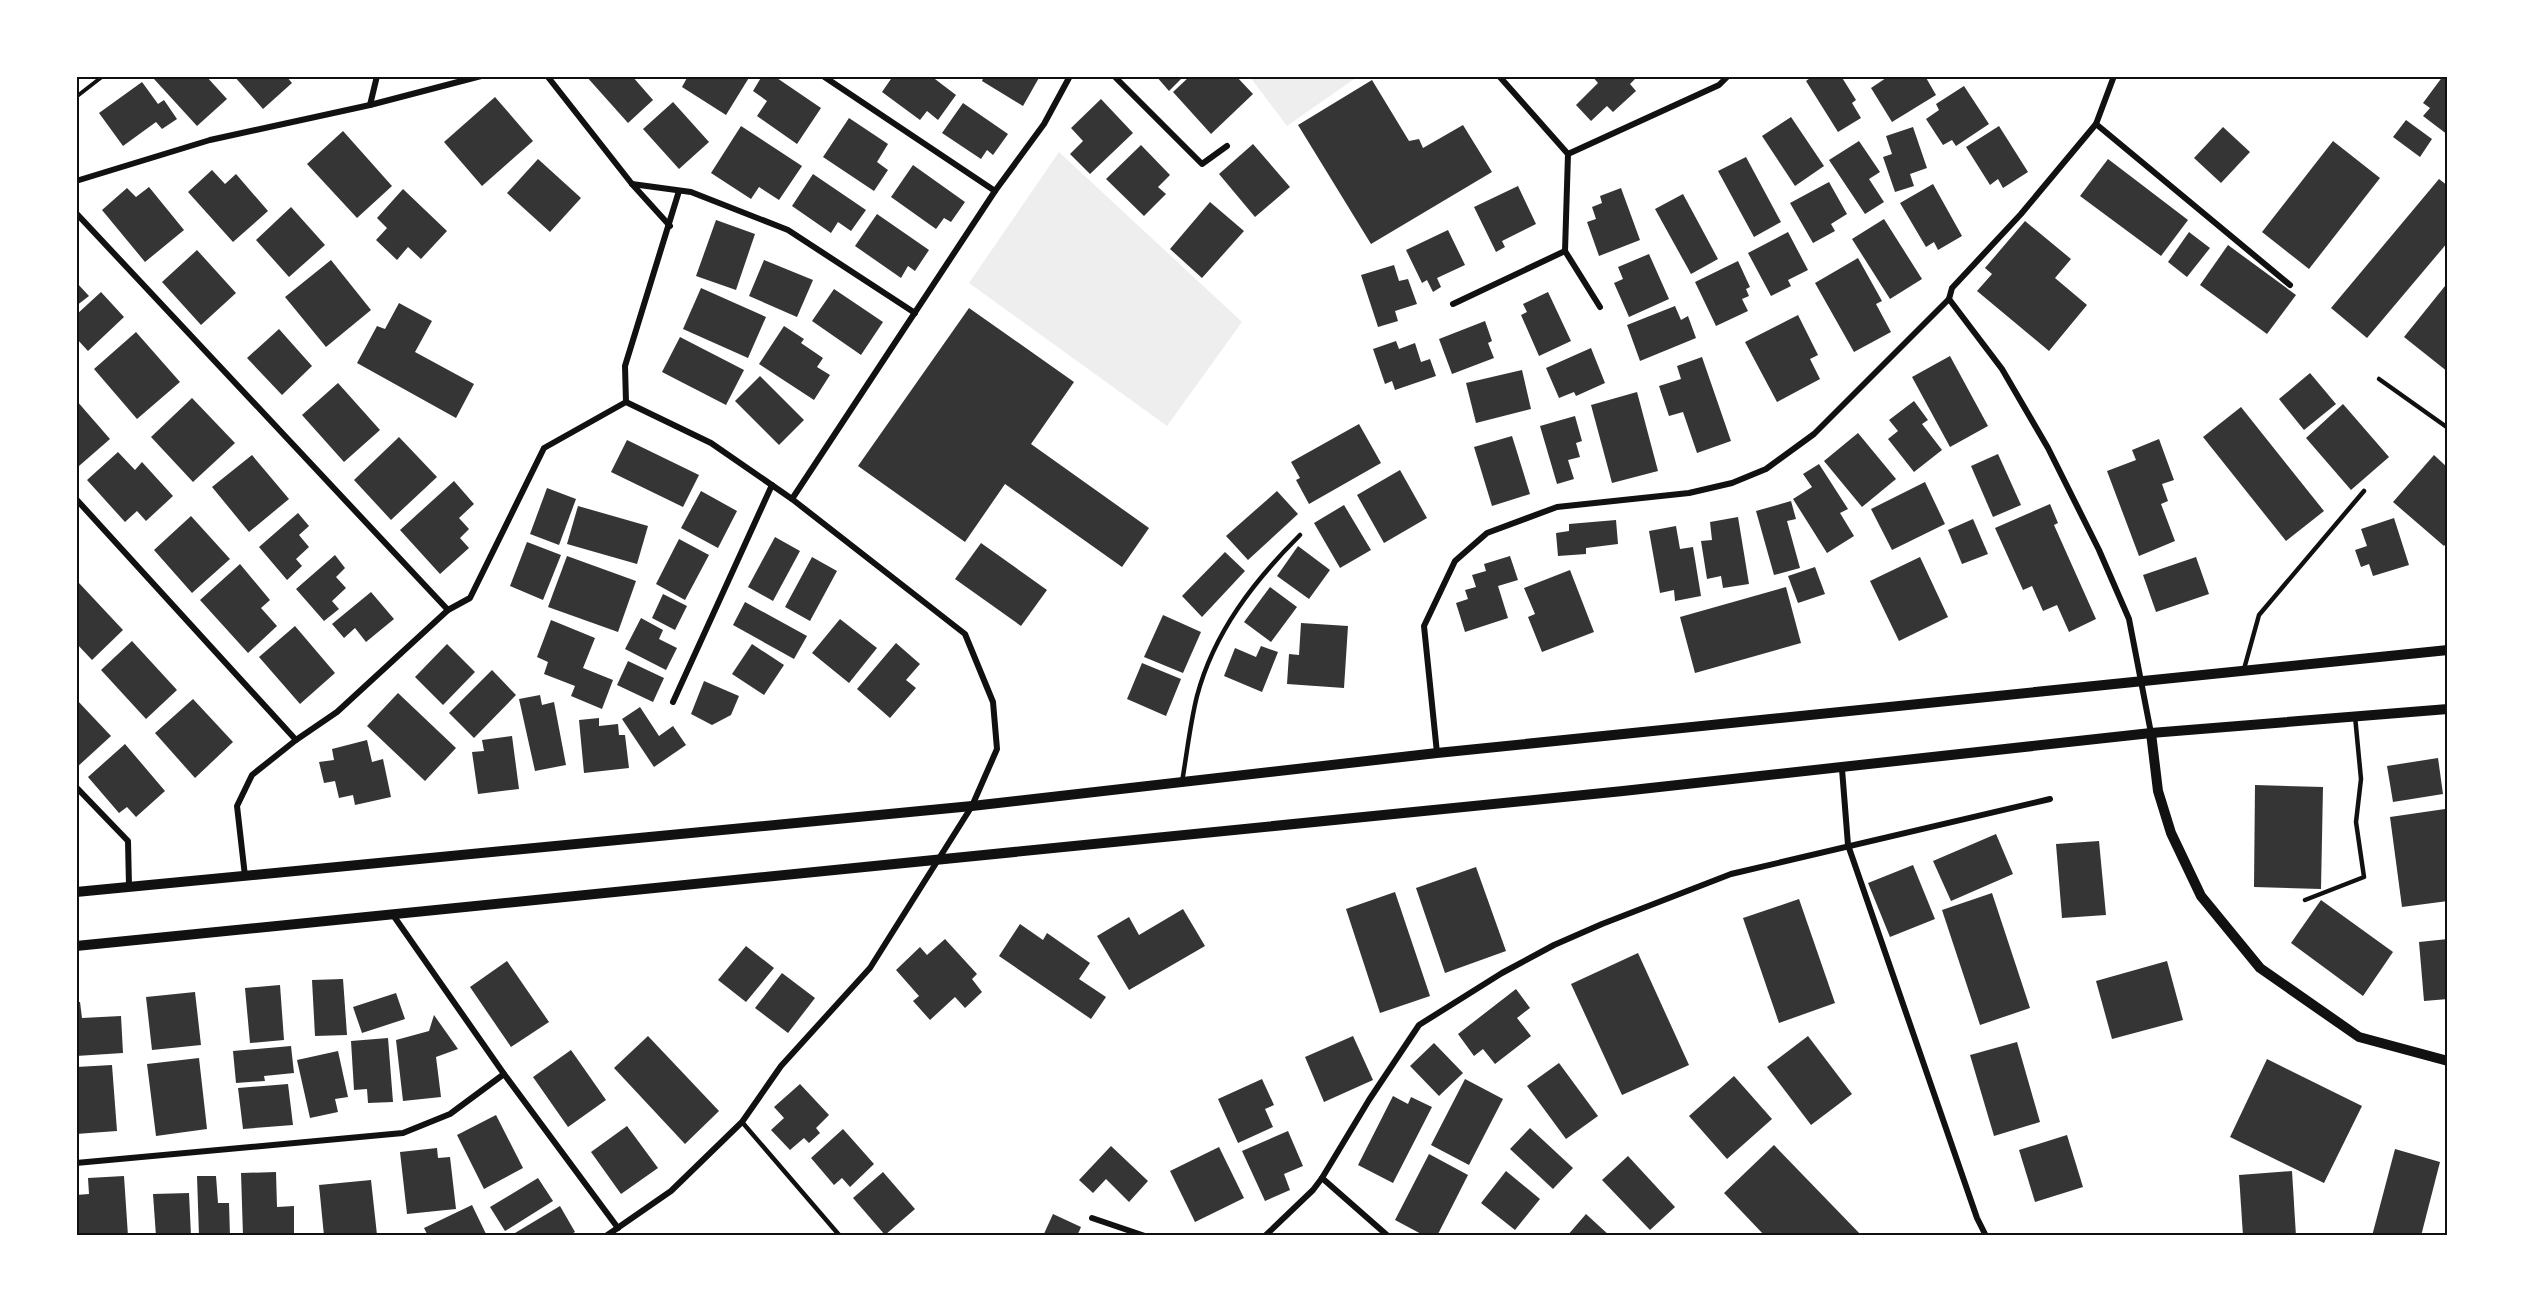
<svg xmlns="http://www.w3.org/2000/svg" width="2524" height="1312" font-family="'Golos Text',sans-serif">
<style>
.green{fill:#eee}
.building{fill:#353535}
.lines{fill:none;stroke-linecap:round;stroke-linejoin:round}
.path{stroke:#111;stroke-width:4}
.service{stroke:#111;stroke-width:4.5}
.minor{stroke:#111;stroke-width:6}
.tertiary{stroke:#111;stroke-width:10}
.neatline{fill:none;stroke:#111;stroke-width:2}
</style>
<rect width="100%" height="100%" fill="#fff"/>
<g class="green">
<path d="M1250 77H1357L1287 126Z"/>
<path d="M1059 152 1242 322 1167 426 969 283Z"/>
</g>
<g class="building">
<path d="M156 76H206L227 99 197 126 154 79Z"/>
<path d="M234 76H286L292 83 263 109Z"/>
<path d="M586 76H632L653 100 628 123Z"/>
<path d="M688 76H750L726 115 682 87Z"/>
<path d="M762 76H774L821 108 797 144 757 116 767 101 753 91Z"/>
<path d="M893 76H931L956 95 938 120 927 111 920 120 882 92Z"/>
<path d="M984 76H1040L1023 106 982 81Z"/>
<path d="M1156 76H1184L1169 91Z"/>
<path d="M1190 76H1236L1253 94 1211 134 1173 92Z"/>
<path d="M1592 76H1638L1630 84 1636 91 1613 112 1607 106 1591 121 1576 105 1598 83Z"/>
<path d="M1813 76H1841L1856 100 1852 103 1861 118 1838 132 1806 81Z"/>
<path d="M1889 76H1925L1936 95 1892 122 1871 88Z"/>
<path d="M2443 76H2448V135L2423 116 2430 108 2423 103Z"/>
<path d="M1372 80 1409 141 1419 139 1423 148 1463 125 1492 172 1371 244 1298 125Z"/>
<path d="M142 82 158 104 164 100 177 119 162 129 156 122 123 146 99 113Z"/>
<path d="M1964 86 1989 124 1956 146 1952 140 1943 145 1926 119 1939 110 1936 104Z"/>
<path d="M495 97 533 141 482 186 444 142Z"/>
<path d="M1101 99 1133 133 1090 174 1070 154 1083 141 1071 128Z"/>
<path d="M673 102 709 142 679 169 643 129Z"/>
<path d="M963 103 1008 134 993 155 987 150 981 159 942 133Z"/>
<path d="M1791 117 1824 166 1795 186 1762 136Z"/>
<path d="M849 118 888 144 877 162 888 170 874 191 823 157Z"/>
<path d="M2406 120 2432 139 2420 157 2393 137Z"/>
<path d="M741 126 802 166 779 200 759 187 751 199 711 173Z"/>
<path d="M1999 126 2028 172 2003 188 1998 179 1990 185 1966 147Z"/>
<path d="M1913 127 1927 168 1910 174 1914 186 1895 192 1883 157 1892 154 1886 136Z"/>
<path d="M2223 127 2250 152 2221 183 2194 158Z"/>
<path d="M343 131 392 186 357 218 307 164Z"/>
<path d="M1859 141 1880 172 1869 179 1884 202 1865 214 1829 160Z"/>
<path d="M2333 141 2380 178 2309 269 2262 232Z"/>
<path d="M1253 144 1290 187 1255 217 1219 174Z"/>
<path d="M1141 145 1170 175 1158 187 1166 194 1144 216 1106 179Z"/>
<path d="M1746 157 1781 222 1754 237 1718 171Z"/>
<path d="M538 159 581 198 550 232 507 193Z"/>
<path d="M2108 159 2188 220 2161 256 2080 196Z"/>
<path d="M913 165 965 202 951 222 944 218 936 229 891 197Z"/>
<path d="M212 170 225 184 236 174 268 211 233 242 188 192Z"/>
<path d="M813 174 866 210 851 231 838 222 831 233 792 206Z"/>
<path d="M2439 179 2448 186V242L2367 338 2331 308Z"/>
<path d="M1829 182 1847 214 1831 224 1835 231 1813 243 1790 203Z"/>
<path d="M1933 184 1962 236 1938 250 1934 242 1926 247 1900 203Z"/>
<path d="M1518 186 1536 224 1502 241 1505 247 1496 252 1474 207Z"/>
<path d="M149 187 184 230 145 262 102 210 127 188 136 197Z"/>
<path d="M1621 188 1640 240 1599 256 1587 222 1596 219 1592 207 1602 203 1600 196Z"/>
<path d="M403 189 447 231 421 259 408 247 397 260 376 240 387 228 377 218Z"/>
<path d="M1683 194 1718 259 1691 274 1655 209Z"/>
<path d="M1210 202 1244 231 1202 278 1170 249Z"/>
<path d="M291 207 325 245 289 277 256 240Z"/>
<path d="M877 214 929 250 915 271 908 266 901 278 855 246Z"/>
<path d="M1884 219 1922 279 1890 299 1852 239Z"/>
<path d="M716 220 755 234 736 290 696 276Z"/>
<path d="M2025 221 2071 259 2055 278 2087 305 2049 351 1977 291 1992 274 1985 268Z"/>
<path d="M1448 230 1465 265 1437 278 1441 287 1433 292 1427 280 1422 283 1406 250Z"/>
<path d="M1788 232 1808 270 1788 280 1791 286 1771 296 1748 253Z"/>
<path d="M2189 232 2210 248 2187 277 2168 262Z"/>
<path d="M2228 245 2296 295 2267 334 2200 285Z"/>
<path d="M197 250 236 293 201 325 162 282Z"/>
<path d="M1649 254 1669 299 1629 317 1614 283 1623 279 1618 267Z"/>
<path d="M1858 258 1882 301 1876 304 1891 332 1854 352 1815 283Z"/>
<path d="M331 260 371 310 326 347 285 297Z"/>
<path d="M764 260 813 280 797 317 749 296Z"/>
<path d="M1738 261 1750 287 1746 289 1749 296 1742 299 1748 311 1716 326 1695 282Z"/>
<path d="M1394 265 1399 281 1408 279 1417 304 1395 311 1398 321 1378 327 1361 275Z"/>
<path d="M76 282 89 296 76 306Z"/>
<path d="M2445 286 2448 288V372L2404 337Z"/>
<path d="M701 288 766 317 748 358 683 329Z"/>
<path d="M834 289 883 322 861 355 812 321Z"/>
<path d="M101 292 124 317 88 351 76 338V315Z"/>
<path d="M1548 292 1571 341 1539 356 1521 315 1527 312 1523 304Z"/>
<path d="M399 303 432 321 415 352 474 384 456 418 357 363 377 326 385 329Z"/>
<path d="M1675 306 1681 320 1688 316 1696 338 1640 361 1627 325Z"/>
<path d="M969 308 1074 382 1031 444 1149 528 1122 567 1005 484 965 542 858 466Z"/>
<path d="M1798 315 1818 355 1810 359 1820 379 1777 402 1745 342Z"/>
<path d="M1485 321 1492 341 1488 343 1494 358 1452 374 1439 339Z"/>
<path d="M784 326 804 339 801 343 823 358 817 367 830 375 814 400 759 364Z"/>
<path d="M279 329 312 366 282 395 247 358Z"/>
<path d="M136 332 180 382 137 419 94 369Z"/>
<path d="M680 337 744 370 726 405 662 372Z"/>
<path d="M1396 341 1399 349 1415 343 1421 362 1430 359 1436 376 1395 390 1392 381 1385 384 1373 349Z"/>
<path d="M1591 348 1605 383 1576 396 1574 392 1559 398 1546 368Z"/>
<path d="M1950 356 1988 426 1950 447 1912 377Z"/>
<path d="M1702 357 1731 441 1697 453 1683 412 1669 416 1659 386 1681 379 1677 366Z"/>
<path d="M1522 370 1531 409 1476 423 1466 383Z"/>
<path d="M2310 373 2336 404 2304 430 2279 399Z"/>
<path d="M760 376 804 420 779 445 735 401Z"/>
<path d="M338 383 380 430 344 462 302 415Z"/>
<path d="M1637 392 1658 471 1612 483 1591 405Z"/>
<path d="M192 398 235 443 193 482 151 437Z"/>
<path d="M76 400 110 439 79 466 76 464Z"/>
<path d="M1914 401 1928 420 1922 424 1942 450 1914 472 1888 439 1898 431 1889 420Z"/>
<path d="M2343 404 2389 457 2351 490 2306 438Z"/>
<path d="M2241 407 2324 511 2286 541 2203 437Z"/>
<path d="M1575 416 1582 441 1576 443 1580 457 1568 460 1574 479 1557 484 1540 426Z"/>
<path d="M1359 424 1381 463 1309 504 1296 480 1300 478 1291 462Z"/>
<path d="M1858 433 1896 479 1862 507 1824 461Z"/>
<path d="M1512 436 1530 494 1492 506 1474 447Z"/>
<path d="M399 437 437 477 391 520 354 480Z"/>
<path d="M2159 439 2174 480 2162 484 2168 501 2161 504 2175 541 2139 556 2107 471 2136 460 2132 450Z"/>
<path d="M627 440 699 475 683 507 611 472Z"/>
<path d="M118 452 135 470 142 462 173 496 146 521 137 511 125 522 87 480Z"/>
<path d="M1998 454 2021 505 1993 517 1971 466Z"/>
<path d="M252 455 289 499 249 532 212 487Z"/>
<path d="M2434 455 2448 468V541L2444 546 2393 502Z"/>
<path d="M1819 464 1848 509 1840 513 1854 536 1827 553 1793 499 1812 487 1803 474Z"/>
<path d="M1400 470 1427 518 1384 543 1357 495Z"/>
<path d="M454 481 474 504 459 518 469 529 460 538 469 548 440 574 400 530Z"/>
<path d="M1925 482 1945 524 1892 550 1871 509Z"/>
<path d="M547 488 576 499 559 545 530 534Z"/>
<path d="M701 491 737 511 718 548 681 528Z"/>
<path d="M1277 491 1298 514 1248 560 1226 536Z"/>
<path d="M1791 501 1796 519 1787 521 1800 568 1774 575 1756 511Z"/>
<path d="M2050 504 2058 523 2054 525 2096 619 2069 632 2057 605 2043 611 2032 586 2023 590 1995 528Z"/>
<path d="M1344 505 1371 550 1340 568 1314 523Z"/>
<path d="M578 506 648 526 637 564 567 544Z"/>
<path d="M298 513 309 526 299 535 309 547 296 559 302 566 287 580 259 547Z"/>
<path d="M191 516 230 559 192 593 154 550Z"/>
<path d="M1738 517 1749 584 1723 588 1721 576 1707 579 1701 541 1712 540 1710 522Z"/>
<path d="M2394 518 2409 565 2373 576 2369 564 2361 567 2355 550 2367 546 2361 529Z"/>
<path d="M1973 519 1988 554 1962 564 1948 530Z"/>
<path d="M1616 520 1618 544 1586 548V554L1558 556 1556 533 1569 531V524Z"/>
<path d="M1676 526 1680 549 1693 547 1701 596 1675 601 1674 590 1660 593 1649 531Z"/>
<path d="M775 537 800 551 773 601 748 587Z"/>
<path d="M679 539 709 555 685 600 656 584Z"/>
<path d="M527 542 561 555 543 600 510 586Z"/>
<path d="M981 543 1047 590 1021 626 955 579Z"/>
<path d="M1298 546 1330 570 1309 599 1277 576Z"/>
<path d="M1225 552 1245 571 1202 617 1182 596Z"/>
<path d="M335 555 345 568 336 577 346 588 332 601 339 609 324 621 296 589Z"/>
<path d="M567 556 636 581 618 632 548 607Z"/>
<path d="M1510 556 1518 580 1498 586 1508 618 1465 632 1456 603 1468 599 1465 590 1476 587 1472 575 1486 571 1484 564Z"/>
<path d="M812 557 837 571 810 621 785 607Z"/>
<path d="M1920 557 1948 617 1899 641 1870 581Z"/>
<path d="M2196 557 2209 594 2156 612 2143 575Z"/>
<path d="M240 564 270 600 261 608 277 626 248 653 200 600Z"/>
<path d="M1815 567 1825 594 1798 603 1788 576Z"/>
<path d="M1570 570 1594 632 1542 652 1528 617 1535 614 1524 588Z"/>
<path d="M78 582 123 630 92 660 76 643Z"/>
<path d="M1270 587 1297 607 1271 642 1244 622Z"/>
<path d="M1786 587 1801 643 1695 673 1680 617Z"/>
<path d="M371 592 394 619 366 642 355 628 344 638 332 624Z"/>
<path d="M663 594 687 606 675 630 652 618Z"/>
<path d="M745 602 807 636 794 659 733 625Z"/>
<path d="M1163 615 1201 632 1183 673 1144 657Z"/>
<path d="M641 618 663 630 659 639 677 648 666 670 625 649Z"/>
<path d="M840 619 877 648 849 683 812 653Z"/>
<path d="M551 620 595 638 583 668 613 680 602 709 571 696 575 686 544 674 548 662 537 657Z"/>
<path d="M1301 623 1348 626 1344 688 1287 684 1289 654 1299 655Z"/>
<path d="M295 626 335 673 300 704 259 657Z"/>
<path d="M132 641 177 690 146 719 101 670Z"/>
<path d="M896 643 920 664 906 680 916 688 890 718 857 689Z"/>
<path d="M447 644 475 672 443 705 415 677Z"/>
<path d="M752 644 784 665 764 695 732 674Z"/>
<path d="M1261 646 1278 652 1262 692 1224 676 1235 648 1256 657Z"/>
<path d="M628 661 664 678 653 702 617 685Z"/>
<path d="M1142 663 1181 679 1166 716 1127 699Z"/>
<path d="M492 670 516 695 474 738 449 713Z"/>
<path d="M704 681 739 696 731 715 712 725 691 714Z"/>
<path d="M398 693 456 748 425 781 367 726Z"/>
<path d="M540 695 542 705 554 702 566 765 535 771 519 699Z"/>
<path d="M76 699 111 736 76 768Z"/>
<path d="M193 699 233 742 195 778 155 733Z"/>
<path d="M640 707 659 736 673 726 686 745 654 767 622 719Z"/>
<path d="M599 718V726L618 724 619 735H625L629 768 584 773 579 720Z"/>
<path d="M512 736 519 789 478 794 472 752 484 751 482 740Z"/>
<path d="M367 740 372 762 383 759 391 797 355 805 353 795 339 798 335 781 324 783 319 762 334 760 332 749Z"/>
<path d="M125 744 165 791 136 817 127 807 119 813 88 777Z"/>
<path d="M2438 758 2443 794 2393 802 2387 766Z"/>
<path d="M2255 785 2323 787 2321 889 2254 887Z"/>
<path d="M2445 809 2448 827V901L2402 907 2390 817Z"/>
<path d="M1996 834 2013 874 1951 901 1933 861Z"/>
<path d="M2099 841 2106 915 2062 918 2056 844Z"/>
<path d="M1913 865 1935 919 1890 937 1868 883Z"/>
<path d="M1476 867 1506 951 1445 973 1416 888Z"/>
<path d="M1395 892 1430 996 1380 1013 1346 909Z"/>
<path d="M1992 893 2030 1008 1980 1025 1942 910Z"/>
<path d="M1799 899 1835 1003 1779 1023 1743 918Z"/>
<path d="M2321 900 2393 952 2363 996 2291 943Z"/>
<path d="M1183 909 1205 946 1129 990 1097 936 1129 917 1139 935Z"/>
<path d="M1020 924 1043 940 1047 933 1090 963 1079 979 1106 997 1091 1019 999 956Z"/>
<path d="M945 939 977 974 972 979 982 992 965 1008 955 997 930 1020 913 1001 919 996 896 970 920 947 927 955Z"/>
<path d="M2448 939V999L2424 1001 2419 942Z"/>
<path d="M746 946 774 968 746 1002 718 980Z"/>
<path d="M1638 953 1689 1065 1622 1095 1571 984Z"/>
<path d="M507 961 549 1022 511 1047 470 987Z"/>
<path d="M2167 961 2183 1020 2112 1039 2096 981Z"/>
<path d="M782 973 815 998 788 1033 755 1008Z"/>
<path d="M343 979 347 1035 315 1036 312 980Z"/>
<path d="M280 985 284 1040 250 1043 245 988Z"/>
<path d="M1516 989 1530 1008 1517 1018 1531 1036 1495 1064 1483 1049 1474 1056 1458 1034Z"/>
<path d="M195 992 201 1045 152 1050 146 997Z"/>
<path d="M396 993 405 1019 362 1033 353 1007Z"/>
<path d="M76 1002H80L82 1018 121 1016 123 1053 76 1056Z"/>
<path d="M434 1015 458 1049 436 1057 441 1097 403 1101 396 1040 429 1031Z"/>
<path d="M648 1036 719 1111 685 1144 614 1068Z"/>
<path d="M1353 1036 1373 1080 1324 1102 1305 1057Z"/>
<path d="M1808 1036 1852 1094 1811 1125 1767 1067Z"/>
<path d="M388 1038 393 1102 368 1103 367 1089 354 1090 351 1041Z"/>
<path d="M2017 1042 2040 1122 1994 1136 1970 1055Z"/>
<path d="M1434 1043 1463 1073 1439 1096 1410 1066Z"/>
<path d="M291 1046 294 1073 264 1076 265 1081 236 1083 233 1051Z"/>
<path d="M571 1050 606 1100 568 1127 533 1077Z"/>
<path d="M338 1051 348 1097 335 1099 338 1112 310 1118 297 1060Z"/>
<path d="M199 1058 207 1129 156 1136 147 1064Z"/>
<path d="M2267 1059 2362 1106 2324 1183 2230 1137Z"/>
<path d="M1559 1063 1598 1116 1566 1139 1527 1086Z"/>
<path d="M112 1065 117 1131 76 1134V1067Z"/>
<path d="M1734 1076 1772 1119 1727 1159 1689 1116Z"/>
<path d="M1262 1079 1274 1105 1265 1109 1273 1127 1238 1143 1218 1099Z"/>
<path d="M1465 1079 1503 1099 1469 1165 1431 1145Z"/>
<path d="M288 1084 293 1125 243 1129 238 1088Z"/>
<path d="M800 1084 829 1115 816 1128 820 1133 809 1143 804 1138 790 1150 771 1130 784 1118 774 1107Z"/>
<path d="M1393 1096 1408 1104 1411 1097 1432 1107 1393 1183 1358 1165Z"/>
<path d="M496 1115 523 1168 484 1189 457 1135Z"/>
<path d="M627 1126 658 1168 621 1194 591 1152Z"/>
<path d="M1530 1128 1573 1168 1553 1189 1510 1149Z"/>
<path d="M843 1129 874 1164 850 1187 842 1178 834 1185 811 1158Z"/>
<path d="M1288 1131 1303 1166 1284 1174 1290 1190 1265 1201 1242 1151Z"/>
<path d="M2067 1135 2083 1187 2035 1202 2019 1150Z"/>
<path d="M1774 1145 1862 1236H1765L1724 1193Z"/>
<path d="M1111 1146 1148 1181 1129 1202 1106 1179 1093 1193 1079 1180Z"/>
<path d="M1219 1147 1244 1198 1195 1222 1170 1171Z"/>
<path d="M437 1148 438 1158 450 1157 456 1209 407 1214 400 1152Z"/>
<path d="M2395 1149 2440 1162 2421 1236H2372Z"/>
<path d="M1429 1154 1468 1175 1437 1236H1425L1395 1220Z"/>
<path d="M1628 1156 1675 1207 1650 1230 1602 1180Z"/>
<path d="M1506 1171 1540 1199 1515 1230 1481 1203Z"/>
<path d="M2292 1171 2296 1236H2243L2239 1175Z"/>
<path d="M276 1172 277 1207 294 1206V1236H243L241 1173Z"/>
<path d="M883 1172 915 1209 885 1235 853 1198Z"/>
<path d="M124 1176 128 1236H76V1195L89 1194 88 1178Z"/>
<path d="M197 1176H216L218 1203H229L230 1236H199Z"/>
<path d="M538 1178 553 1201 505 1231 490 1207Z"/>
<path d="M371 1180 377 1235 324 1236 319 1185Z"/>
<path d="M189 1193 191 1236H156L153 1194Z"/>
<path d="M472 1205 487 1236H428L424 1228Z"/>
<path d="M560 1206 575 1232 568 1236H510Z"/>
<path d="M1053 1214 1081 1227 1077 1236H1043Z"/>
<path d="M1586 1214 1610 1236H1567Z"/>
</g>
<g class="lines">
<path class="path" d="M76 97 103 76"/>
<g class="service">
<path d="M2379 379 2448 428"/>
<path d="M2244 669 2259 615 2364 491"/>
<path d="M1182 782C1187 753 1190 724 1197 696 1214 632 1254 581 1300 535"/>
<path d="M2305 900 2364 877 2356 822 2361 779 2355 716"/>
<path d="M742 1122 840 1236"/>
</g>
<g class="minor">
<path d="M823 76 995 191"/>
<path d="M1114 76 1202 164 1227 146"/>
<path d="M1499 76 1568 154 1719 85 1728 76"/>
<path d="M548 77 632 184 670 226"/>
<path d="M370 105 377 76"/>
<path d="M2096 124 2290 285"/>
<path d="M76 181 210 140 370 105 481 76"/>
<path d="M632 184 691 192 788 230 915 313"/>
<path d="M76 213 448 610"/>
<path d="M1565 251 1600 307"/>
<path d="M1949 299 2002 369 2048 448 2099 550 2129 619 2151 733"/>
<path d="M1453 304 1565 251 1568 154"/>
<path d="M626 402 625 366 679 191"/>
<path d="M76 499 296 740"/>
<path d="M792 499 995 191 1044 124 1070 76"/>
<path d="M673 702 772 485"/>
<path d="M1437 753 1424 626 1455 561 1487 533 1557 507 1689 493 1732 483 1766 469 1814 434 1949 299 1952 288 2021 214 2096 124 2114 76"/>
<path d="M1842 769 1848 845 1977 1218 1986 1236"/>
<path d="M76 787 128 841 129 886"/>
<path d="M245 876 237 806 252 775 296 740 337 712 448 610 470 598 544 448 626 402 711 443 792 499 965 634 993 702 997 749 972 806 870 968 781 1066 742 1122 671 1191 606 1236"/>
<path d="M393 915 504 1074 618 1228"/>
<path d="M76 1163 403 1133 450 1114 504 1074"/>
<path d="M1322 1178 1388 1236"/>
<path d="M1092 1218 1145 1236"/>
<path d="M1265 1236 1313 1190 1322 1178 1369 1100 1419 1025 1502 973 1554 945 1602 924 1731 874 2050 799"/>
</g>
<g class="tertiary">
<path d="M2151 733 2158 791 2171 833 2201 896 2260 968 2359 1037 2448 1061"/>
<path d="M76 892 972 806 1437 753 2448 650"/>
<path d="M76 946 1623 791 2151 733 2448 709"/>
</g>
</g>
<rect width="2524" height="1312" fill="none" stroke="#ffffff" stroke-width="156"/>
<rect x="78" y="78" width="2368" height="1156" class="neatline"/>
</svg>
